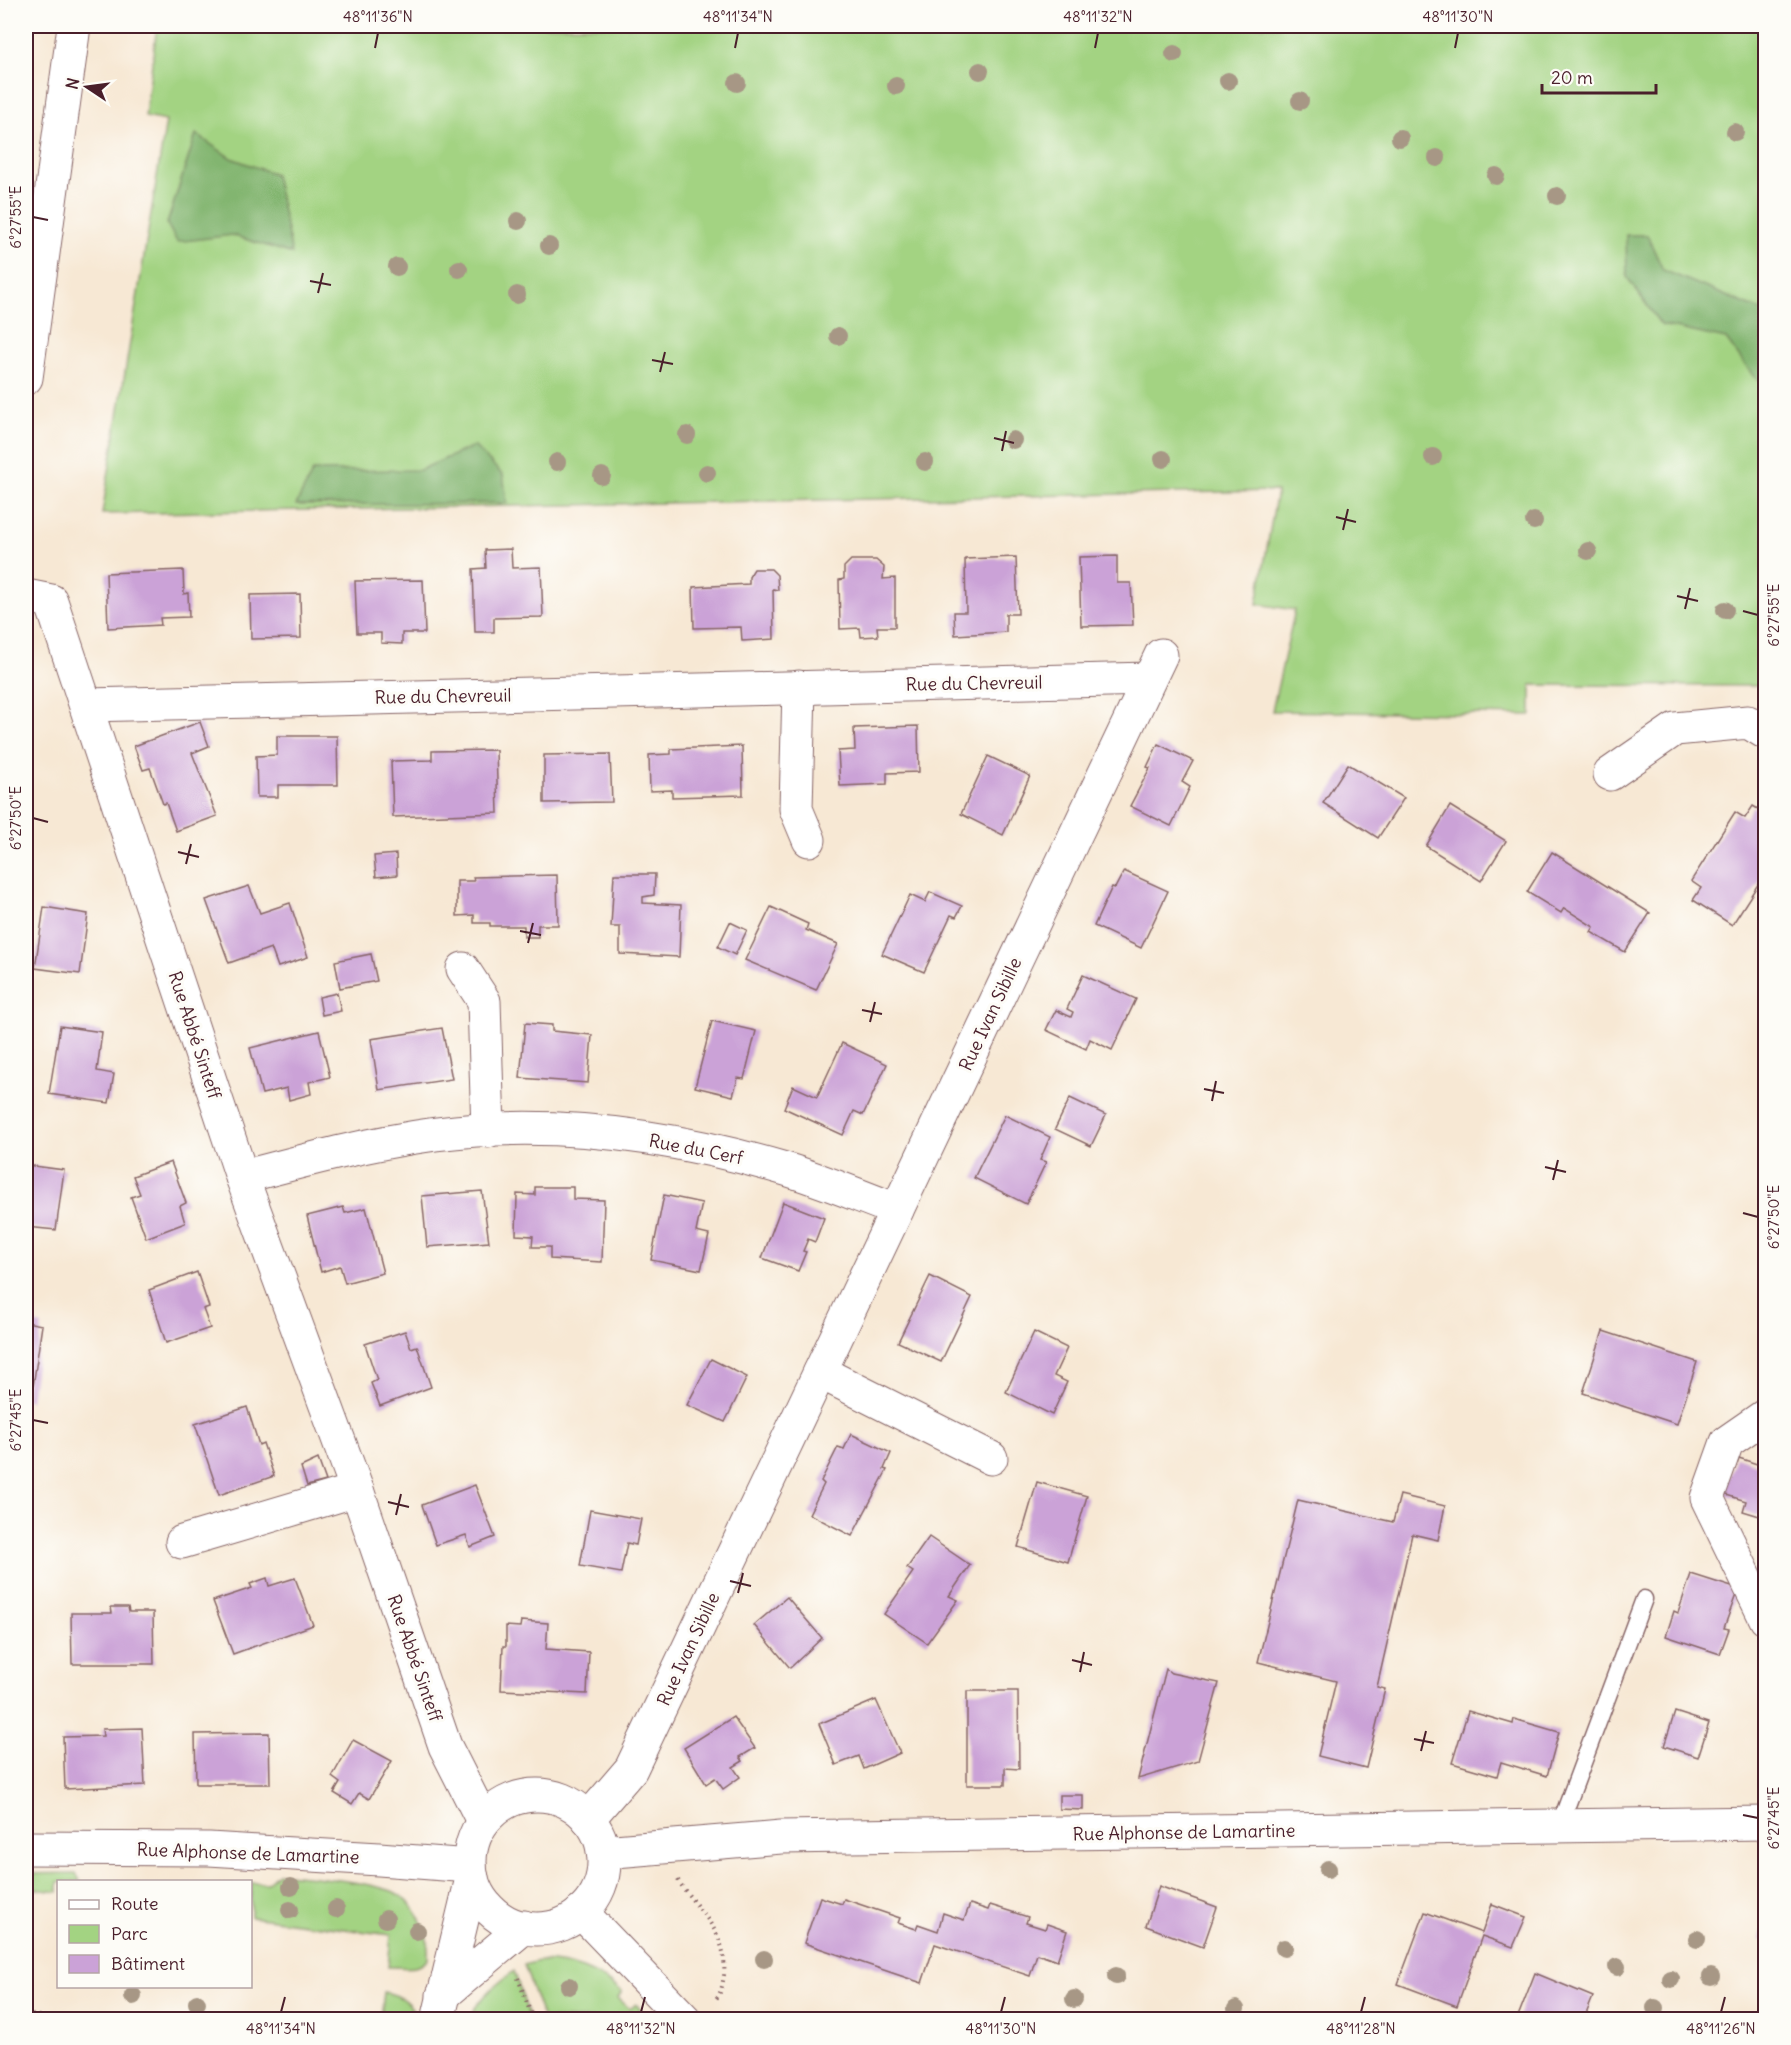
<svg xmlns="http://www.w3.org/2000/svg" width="1791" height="2045" font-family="Delius,sans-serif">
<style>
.green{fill:#a3d382;stroke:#767956;stroke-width:1.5}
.forest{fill:#82b570;stroke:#666a4e;stroke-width:1.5}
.building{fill:#cba2d7}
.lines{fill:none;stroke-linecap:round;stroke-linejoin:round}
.service-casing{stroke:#876566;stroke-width:19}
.minor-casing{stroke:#876566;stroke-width:35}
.tertiary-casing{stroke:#876566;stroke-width:35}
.path{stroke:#876566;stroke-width:4;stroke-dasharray:1.5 4.5;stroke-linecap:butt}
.service{stroke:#fff;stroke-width:16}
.minor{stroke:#fff;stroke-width:33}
.tertiary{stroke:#fff;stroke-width:33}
.tree{fill:#a79785}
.ticks{fill:none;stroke:#4a1f2b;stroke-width:2}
.labels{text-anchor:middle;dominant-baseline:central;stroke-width:6;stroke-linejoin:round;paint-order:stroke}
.street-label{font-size:18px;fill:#4a1f2b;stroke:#fdfcf7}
.neatline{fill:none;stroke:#4a1f2b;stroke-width:2}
.ticks-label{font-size:15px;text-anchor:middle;fill:#4a1f2b}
</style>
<rect width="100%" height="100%" fill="#fdfcf7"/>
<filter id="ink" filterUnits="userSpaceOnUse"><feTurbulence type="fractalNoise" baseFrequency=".0167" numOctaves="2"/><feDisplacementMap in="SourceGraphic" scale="12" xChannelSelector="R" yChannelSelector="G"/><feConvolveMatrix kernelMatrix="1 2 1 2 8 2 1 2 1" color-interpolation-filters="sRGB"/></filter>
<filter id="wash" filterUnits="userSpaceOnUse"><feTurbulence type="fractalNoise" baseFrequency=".008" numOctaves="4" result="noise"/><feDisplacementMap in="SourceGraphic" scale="24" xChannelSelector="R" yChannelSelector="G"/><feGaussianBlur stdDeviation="1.35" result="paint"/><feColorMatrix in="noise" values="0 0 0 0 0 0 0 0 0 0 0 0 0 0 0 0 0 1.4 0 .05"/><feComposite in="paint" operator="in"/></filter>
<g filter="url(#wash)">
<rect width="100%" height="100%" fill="#f7e8d4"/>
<g class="green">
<path d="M157 26H1765V686L1531 685V715L1272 711 1295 610 1257 604 1277 491 102 514 166 121 145 117Z"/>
<path d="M76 1873 80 1881 58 1882V1892L26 1888V1874Z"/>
<path d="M278 1873C312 1877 358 1880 389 1890 416 1899 430 1932 428 1959 418 1972 401 1966 388 1967L391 1935 251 1917V1883H267Z"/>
<path d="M539 1961C572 1962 596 1972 622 1991L618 1998 630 2009 636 2004 648 2019H543L524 1965Z"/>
<path d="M514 1971 530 2019H468C478 2000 496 1984 514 1971Z"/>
<path d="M384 1992C401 1995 412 2003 417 2019H381Z"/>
</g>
<g class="forest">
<path d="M196 134 231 158 275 174 292 254 232 235 177 242 167 224Z"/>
<path d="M1626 235H1647L1663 270 1765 312V382L1754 377 1726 339 1661 325 1627 277Z"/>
<path d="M474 446 503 475 507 503 296 505 313 471 420 470Z"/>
</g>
<g id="blocks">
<g class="building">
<path d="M511 549 512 568 541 567 543 617 494 618V632H475L473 569 486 568 485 550Z"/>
<path d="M1117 556V583H1131L1133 625 1081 626 1079 557Z"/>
<path d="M1016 557 1018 614H1006V632L955 635 954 612H966L965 559Z"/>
<path d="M851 560H876L884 567 883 579 895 578V627H877L878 636 861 637 860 628 840 629 839 580 844 579V567Z"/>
<path d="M754 569H771L777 575 778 590 773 589 774 639 742 641 741 627 694 628 693 587 749 584V577Z"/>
<path d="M183 570 184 594 188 593 189 617 160 618 161 625 108 628 106 573Z"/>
<path d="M423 580 425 633H402V644L381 643V633H357L355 581Z"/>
<path d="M300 594 301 638 251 639 250 595Z"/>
<path d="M200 722 209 746 192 753 217 816 176 831 166 803 163 804 150 768 143 770 134 746Z"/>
<path d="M918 726 919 772 887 773V784L840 786 838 751 855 750 854 728Z"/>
<path d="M277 736H337L338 785H278V797H257L256 756 277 755Z"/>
<path d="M1158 744 1193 761 1182 782 1190 787 1171 826 1130 806 1150 768 1147 767Z"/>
<path d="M742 746 743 795 672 797V790L650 791 649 755 671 754V749Z"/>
<path d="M496 750 498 813 393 817 391 761 432 760V751Z"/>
<path d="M610 754 612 802 544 803V755Z"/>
<path d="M988 756 1030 776 1003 835 961 814Z"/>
<path d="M1348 764 1404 798 1378 838 1323 803Z"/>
<path d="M1450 806 1506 841 1481 881 1426 846Z"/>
<path d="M1753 806 1766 814V872L1732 925 1693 900 1701 888 1691 881 1735 812 1745 818Z"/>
<path d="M1552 852 1650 913 1625 952 1591 932 1594 927 1564 908 1561 913 1527 892Z"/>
<path d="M396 854 397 875 376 877 374 856Z"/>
<path d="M1124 871 1168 891 1141 948 1094 926 1112 887 1115 888Z"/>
<path d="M614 874H655L654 895 643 897V903L681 905 679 957 620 954V927H611Z"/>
<path d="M557 875 558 925H538V937H524V926H490V923H474V915L457 916V881H474L473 877Z"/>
<path d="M249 886 260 913 290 903 308 957 278 967 271 948 229 963 206 900Z"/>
<path d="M930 892 962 906 956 917 951 915 924 972 882 954 910 895 925 902Z"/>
<path d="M44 907 88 914 80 974 35 968Z"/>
<path d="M771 907 808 924 806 930 838 944 816 990 745 960Z"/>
<path d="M730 922 747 930 735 955 718 947Z"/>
<path d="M371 954 377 981 340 988 335 961Z"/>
<path d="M1083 975 1136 999 1112 1050 1090 1039 1086 1049 1046 1030 1056 1010 1071 1017 1073 1012 1067 1009Z"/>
<path d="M337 993 341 1011 322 1015 319 997Z"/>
<path d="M712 1021 756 1031 744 1079 738 1078 733 1096 695 1087Z"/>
<path d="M525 1023 552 1025V1031L592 1035 588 1083 520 1078Z"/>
<path d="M60 1026 102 1032 97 1071 114 1074 109 1103 49 1094Z"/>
<path d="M442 1028 452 1079 379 1090 371 1039Z"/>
<path d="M319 1031 330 1077 309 1082 311 1094 289 1100 287 1088 262 1094 250 1048Z"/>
<path d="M842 1043 887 1064 863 1115 854 1111 843 1135 784 1108 793 1086 817 1097Z"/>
<path d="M1070 1098 1106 1115 1091 1146 1055 1129Z"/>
<path d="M1005 1115 1050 1137 1040 1160 1046 1162 1026 1204 974 1178Z"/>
<path d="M171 1162 186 1203 180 1206 185 1223 146 1238 131 1197 140 1194 133 1176Z"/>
<path d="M26 1165 64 1170 56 1230 26 1227Z"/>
<path d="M535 1187H573V1199L604 1200 602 1262 550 1259V1247H532L533 1236 516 1235 517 1194 535 1195Z"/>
<path d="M482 1191 489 1242 427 1247 422 1196Z"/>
<path d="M664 1195 702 1203 696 1232 709 1235 701 1270 651 1260Z"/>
<path d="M783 1202 824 1218 815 1242 808 1239 803 1251 806 1252 798 1271 762 1258Z"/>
<path d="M343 1207 345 1213 366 1208 383 1273 345 1283 340 1266 321 1272 307 1216Z"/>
<path d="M197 1272 209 1307 203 1309 210 1328 166 1343 149 1290Z"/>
<path d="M930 1276 972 1297 941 1362 898 1342Z"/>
<path d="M26 1322 42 1325 31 1400 26 1399Z"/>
<path d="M405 1331 411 1348 417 1346 431 1387 380 1406 371 1383 377 1380 365 1344Z"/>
<path d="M1603 1331 1697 1362 1677 1424 1583 1393Z"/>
<path d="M1034 1332 1067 1348 1054 1376 1067 1382 1052 1415 1006 1392Z"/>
<path d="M711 1359 747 1377 725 1422 687 1405Z"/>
<path d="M247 1407 259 1445 263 1443 274 1476 219 1495 195 1424Z"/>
<path d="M851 1434 891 1453 884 1469 887 1470 852 1536 809 1514 824 1484 821 1481 838 1447 844 1449Z"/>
<path d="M1736 1457 1766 1467V1518L1743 1511 1746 1501 1723 1494Z"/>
<path d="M318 1459 326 1481 307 1486 301 1467Z"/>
<path d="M1037 1482 1087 1496 1068 1562 1018 1547Z"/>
<path d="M475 1485 495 1537 470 1547 466 1535 436 1545 422 1505Z"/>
<path d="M1400 1495 1445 1506 1438 1540 1412 1534 1377 1687 1385 1689 1366 1768 1318 1756 1336 1681 1258 1662 1298 1500 1393 1522Z"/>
<path d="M590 1510 641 1519 636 1545 627 1543 621 1573 580 1566Z"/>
<path d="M929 1537 970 1565 949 1596 958 1600 927 1643 884 1614 913 1572 907 1568Z"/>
<path d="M1691 1574 1738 1589 1724 1628 1729 1629 1720 1654 1666 1636 1674 1611 1678 1613Z"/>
<path d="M267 1578 269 1586 295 1578 313 1625 233 1654 213 1601 252 1588 250 1584Z"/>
<path d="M787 1597 822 1638 790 1668 754 1625Z"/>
<path d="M111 1607H128L129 1612H153L154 1664H72L71 1613H112Z"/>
<path d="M521 1621 548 1623 546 1649 589 1652 587 1694 501 1690 503 1646H506V1626L520 1627Z"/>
<path d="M1166 1669 1171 1673 1219 1683 1198 1761 1138 1779Z"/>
<path d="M967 1691H1018L1019 1769 1005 1768V1785H967Z"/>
<path d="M876 1700 900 1753 864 1769 859 1756 836 1765 819 1724Z"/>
<path d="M1468 1711 1513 1724 1514 1719 1559 1732 1547 1776 1501 1762 1497 1776 1452 1763Z"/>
<path d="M1675 1712 1709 1723 1698 1757 1664 1746Z"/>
<path d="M733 1717 755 1748 740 1757 743 1761 733 1767 740 1777 723 1789 715 1778 706 1784 684 1748Z"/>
<path d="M142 1728 145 1785 65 1789 63 1737 103 1736 102 1729Z"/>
<path d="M269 1733 270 1784H196L195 1734Z"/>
<path d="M353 1740 392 1761 369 1799 359 1793 352 1804 334 1793 340 1783 332 1777Z"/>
<path d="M1059 1795H1083V1810L1059 1809Z"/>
<path d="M1159 1886 1217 1907 1203 1947 1146 1926Z"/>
<path d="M820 1897 842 1904 844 1899 900 1918 898 1923 916 1929 918 1924 938 1931 943 1913 964 1920 970 1904 988 1910 990 1905 1028 1917 1026 1923 1045 1929 1047 1924 1067 1931 1057 1961 1037 1954 1030 1976 935 1944 922 1983 804 1943Z"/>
<path d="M1492 1904 1526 1917 1513 1947 1482 1936 1457 2006 1398 1984 1425 1912 1482 1933Z"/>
<path d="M1765 1921H1766V1941L1760 1940Z"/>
<path d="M1535 1973 1593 1997 1584 2019H1517Z"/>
</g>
</g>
</g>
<g filter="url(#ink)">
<use href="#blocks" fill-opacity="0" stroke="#876566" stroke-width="1.5"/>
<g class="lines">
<defs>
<path id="service" d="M1559 1827 1644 1599"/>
<g id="minor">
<path d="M26 378 74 26"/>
<path d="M26 596 51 601 242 1177 357 1490 445 1746 483 1821"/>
<path d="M799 687 796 809 809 840"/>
<path d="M87 705 1149 679"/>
<path d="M1610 774 1675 729 1748 722 1766 733"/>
<path d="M463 969 484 1001 488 1131"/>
<path d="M242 1177C306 1160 370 1143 436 1134 551 1119 672 1136 782 1168 820 1179 859 1196 897 1210"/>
<path d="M820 1372 991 1458"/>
<path d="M1766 1415 1727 1442 1707 1498 1766 1619"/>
<path d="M182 1542 357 1490"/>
<path d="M588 1819 631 1769 1161 655"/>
<path d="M443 1995 524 1927"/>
<path d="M438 2020 472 1878"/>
</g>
<g id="tertiary">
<circle cx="537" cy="1862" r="67"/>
<path d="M26 1848 209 1849 379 1859 470 1866"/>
<path d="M603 1852 781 1837 1766 1823"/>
<path d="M581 1912 685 2020"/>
</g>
</defs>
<use href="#service" class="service-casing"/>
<use href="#minor" class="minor-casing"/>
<use href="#tertiary" class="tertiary-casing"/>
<g class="path">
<path d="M678 1880C699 1914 728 1930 724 1975 722 1986 722 1992 715 2000"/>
<path d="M518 1978 533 2020"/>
<path d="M26 2014 65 2020"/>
</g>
<use href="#service" class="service"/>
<use href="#minor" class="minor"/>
<use href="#tertiary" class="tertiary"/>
</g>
<g class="tree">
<circle cx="1174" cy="54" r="9"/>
<circle cx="980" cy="71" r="9"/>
<circle cx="1228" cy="81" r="9"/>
<circle cx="737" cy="83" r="9"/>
<circle cx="896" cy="86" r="9"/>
<circle cx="1300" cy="101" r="9"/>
<circle cx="1735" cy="132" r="9"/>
<circle cx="1400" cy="138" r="9"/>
<circle cx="1437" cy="158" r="9"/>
<circle cx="1496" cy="176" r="9"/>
<circle cx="1557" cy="196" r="9"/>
<circle cx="518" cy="221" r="9"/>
<circle cx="549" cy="246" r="9"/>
<circle cx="397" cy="267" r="9"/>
<circle cx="459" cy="269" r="9"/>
<circle cx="517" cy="295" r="9"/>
<circle cx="838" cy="336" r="9"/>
<circle cx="687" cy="435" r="9"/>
<circle cx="1013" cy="440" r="9"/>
<circle cx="1433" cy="457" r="9"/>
<circle cx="1163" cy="459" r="9"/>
<circle cx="557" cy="462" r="9"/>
<circle cx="925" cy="462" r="9"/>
<circle cx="707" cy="473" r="9"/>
<circle cx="602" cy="476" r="9"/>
<circle cx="1534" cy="521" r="9"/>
<circle cx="1588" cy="551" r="9"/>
<circle cx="1725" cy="610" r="9"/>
<circle cx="1328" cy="1869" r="9"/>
<circle cx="291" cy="1887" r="9"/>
<circle cx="336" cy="1909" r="9"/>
<circle cx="290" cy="1910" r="9"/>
<circle cx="386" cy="1919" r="9"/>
<circle cx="417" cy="1931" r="9"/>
<circle cx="1697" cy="1939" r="9"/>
<circle cx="1284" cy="1948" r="9"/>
<circle cx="764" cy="1959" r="9"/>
<circle cx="1617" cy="1967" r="9"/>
<circle cx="1116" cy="1976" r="9"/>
<circle cx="1711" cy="1977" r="9"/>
<circle cx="1671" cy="1979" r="9"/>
<circle cx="569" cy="1986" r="9"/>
<circle cx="133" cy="1996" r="9"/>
<circle cx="1074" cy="1999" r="9"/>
<circle cx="197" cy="2003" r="9"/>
<circle cx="1655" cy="2008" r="9"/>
<circle cx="1236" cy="2009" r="9"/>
</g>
</g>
<path class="ticks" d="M375 48 378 33M735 48 738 33M1095 48 1098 33M1455 48 1458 33M33 217 48 220M310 281 331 285M318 293 323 273M652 360 673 364M660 372 665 352M994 438 1014 443M1002 451 1006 431M1336 517 1356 522M1343 530 1348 509M1677 596 1698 601M1685 609 1690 588M1743 611 1758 615M33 818 48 822M178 852 199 857M186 864 191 844M520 931 541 935M528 943 533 923M862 1010 882 1014M870 1022 875 1002M1204 1089 1224 1093M1212 1101 1216 1081M1545 1167 1566 1172M1553 1180 1558 1160M1743 1213 1758 1217M33 1420 48 1423M388 1502 409 1507M396 1515 401 1494M730 1581 751 1586M738 1593 743 1573M1072 1660 1092 1665M1080 1672 1084 1652M1414 1739 1434 1743M1421 1751 1426 1731M1743 1815 1758 1818M281 2012 285 1997M641 2012 645 1997M1001 2012 1005 1997M1361 2012 1365 1997M1721 2012 1725 1997"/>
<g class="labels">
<g class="street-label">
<text transform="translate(974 683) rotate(-1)">Rue du Chevreuil</text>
<text transform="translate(443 696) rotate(-1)">Rue du Chevreuil</text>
<text transform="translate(990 1014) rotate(-65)">Rue Ivan Sibille</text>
<text transform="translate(195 1035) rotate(72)">Rue Abbé Sinteff</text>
<text transform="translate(696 1149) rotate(11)">Rue du Cerf</text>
<text transform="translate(688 1649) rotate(-65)">Rue Ivan Sibille</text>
<text transform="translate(415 1658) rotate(71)">Rue Abbé Sinteff</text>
<text transform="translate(1184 1832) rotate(-1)">Rue Alphonse de Lamartine</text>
<text transform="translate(248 1853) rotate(2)">Rue Alphonse de Lamartine</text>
</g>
</g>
<rect width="1791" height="2045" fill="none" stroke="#fdfcf7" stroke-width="66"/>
<rect x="57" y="1880" width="195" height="108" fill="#fdfcf7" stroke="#b5a4a5" stroke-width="1.5"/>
<rect x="69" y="1900" width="30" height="9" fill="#ffffff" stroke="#b5a4a5" stroke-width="1.5"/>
<text x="111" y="1910" font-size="18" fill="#4a1f2b">Route</text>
<rect x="69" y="1925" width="30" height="18" fill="#a3d382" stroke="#b5a4a5" stroke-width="1.5"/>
<text x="111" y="1940" font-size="18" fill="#4a1f2b">Parc</text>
<rect x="69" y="1955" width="30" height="18" fill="#cba2d7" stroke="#b5a4a5" stroke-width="1.5"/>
<text x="111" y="1970" font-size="18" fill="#4a1f2b">Bâtiment</text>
<g transform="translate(87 87) rotate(283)" stroke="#fdfcf7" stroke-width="4.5" paint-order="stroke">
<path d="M0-4.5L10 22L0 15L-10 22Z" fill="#4a1f2b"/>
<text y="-9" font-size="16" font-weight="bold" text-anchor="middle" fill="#4a1f2b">N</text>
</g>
<path d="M1542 84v9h114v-9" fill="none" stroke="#4a1f2b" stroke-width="3"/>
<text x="1551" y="84" font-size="18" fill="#4a1f2b" stroke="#fdfcf7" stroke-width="4.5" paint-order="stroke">20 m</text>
<rect x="33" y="33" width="1725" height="1979" class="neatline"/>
<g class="ticks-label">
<text x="378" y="22">48°11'36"N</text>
<text x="738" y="22">48°11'34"N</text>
<text x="1098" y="22">48°11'32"N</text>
<text x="1458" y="22">48°11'30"N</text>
<text transform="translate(16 217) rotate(-90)" y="5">6°27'55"E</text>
<text transform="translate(1774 615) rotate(-90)" y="5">6°27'55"E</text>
<text transform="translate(16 818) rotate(-90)" y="5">6°27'50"E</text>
<text transform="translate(1774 1217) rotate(-90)" y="5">6°27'50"E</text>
<text transform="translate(16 1420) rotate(-90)" y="5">6°27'45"E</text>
<text transform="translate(1774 1818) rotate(-90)" y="5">6°27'45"E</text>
<text x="281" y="2034">48°11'34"N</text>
<text x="641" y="2034">48°11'32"N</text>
<text x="1001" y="2034">48°11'30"N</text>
<text x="1361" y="2034">48°11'28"N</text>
<text x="1721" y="2034">48°11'26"N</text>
</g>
</svg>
